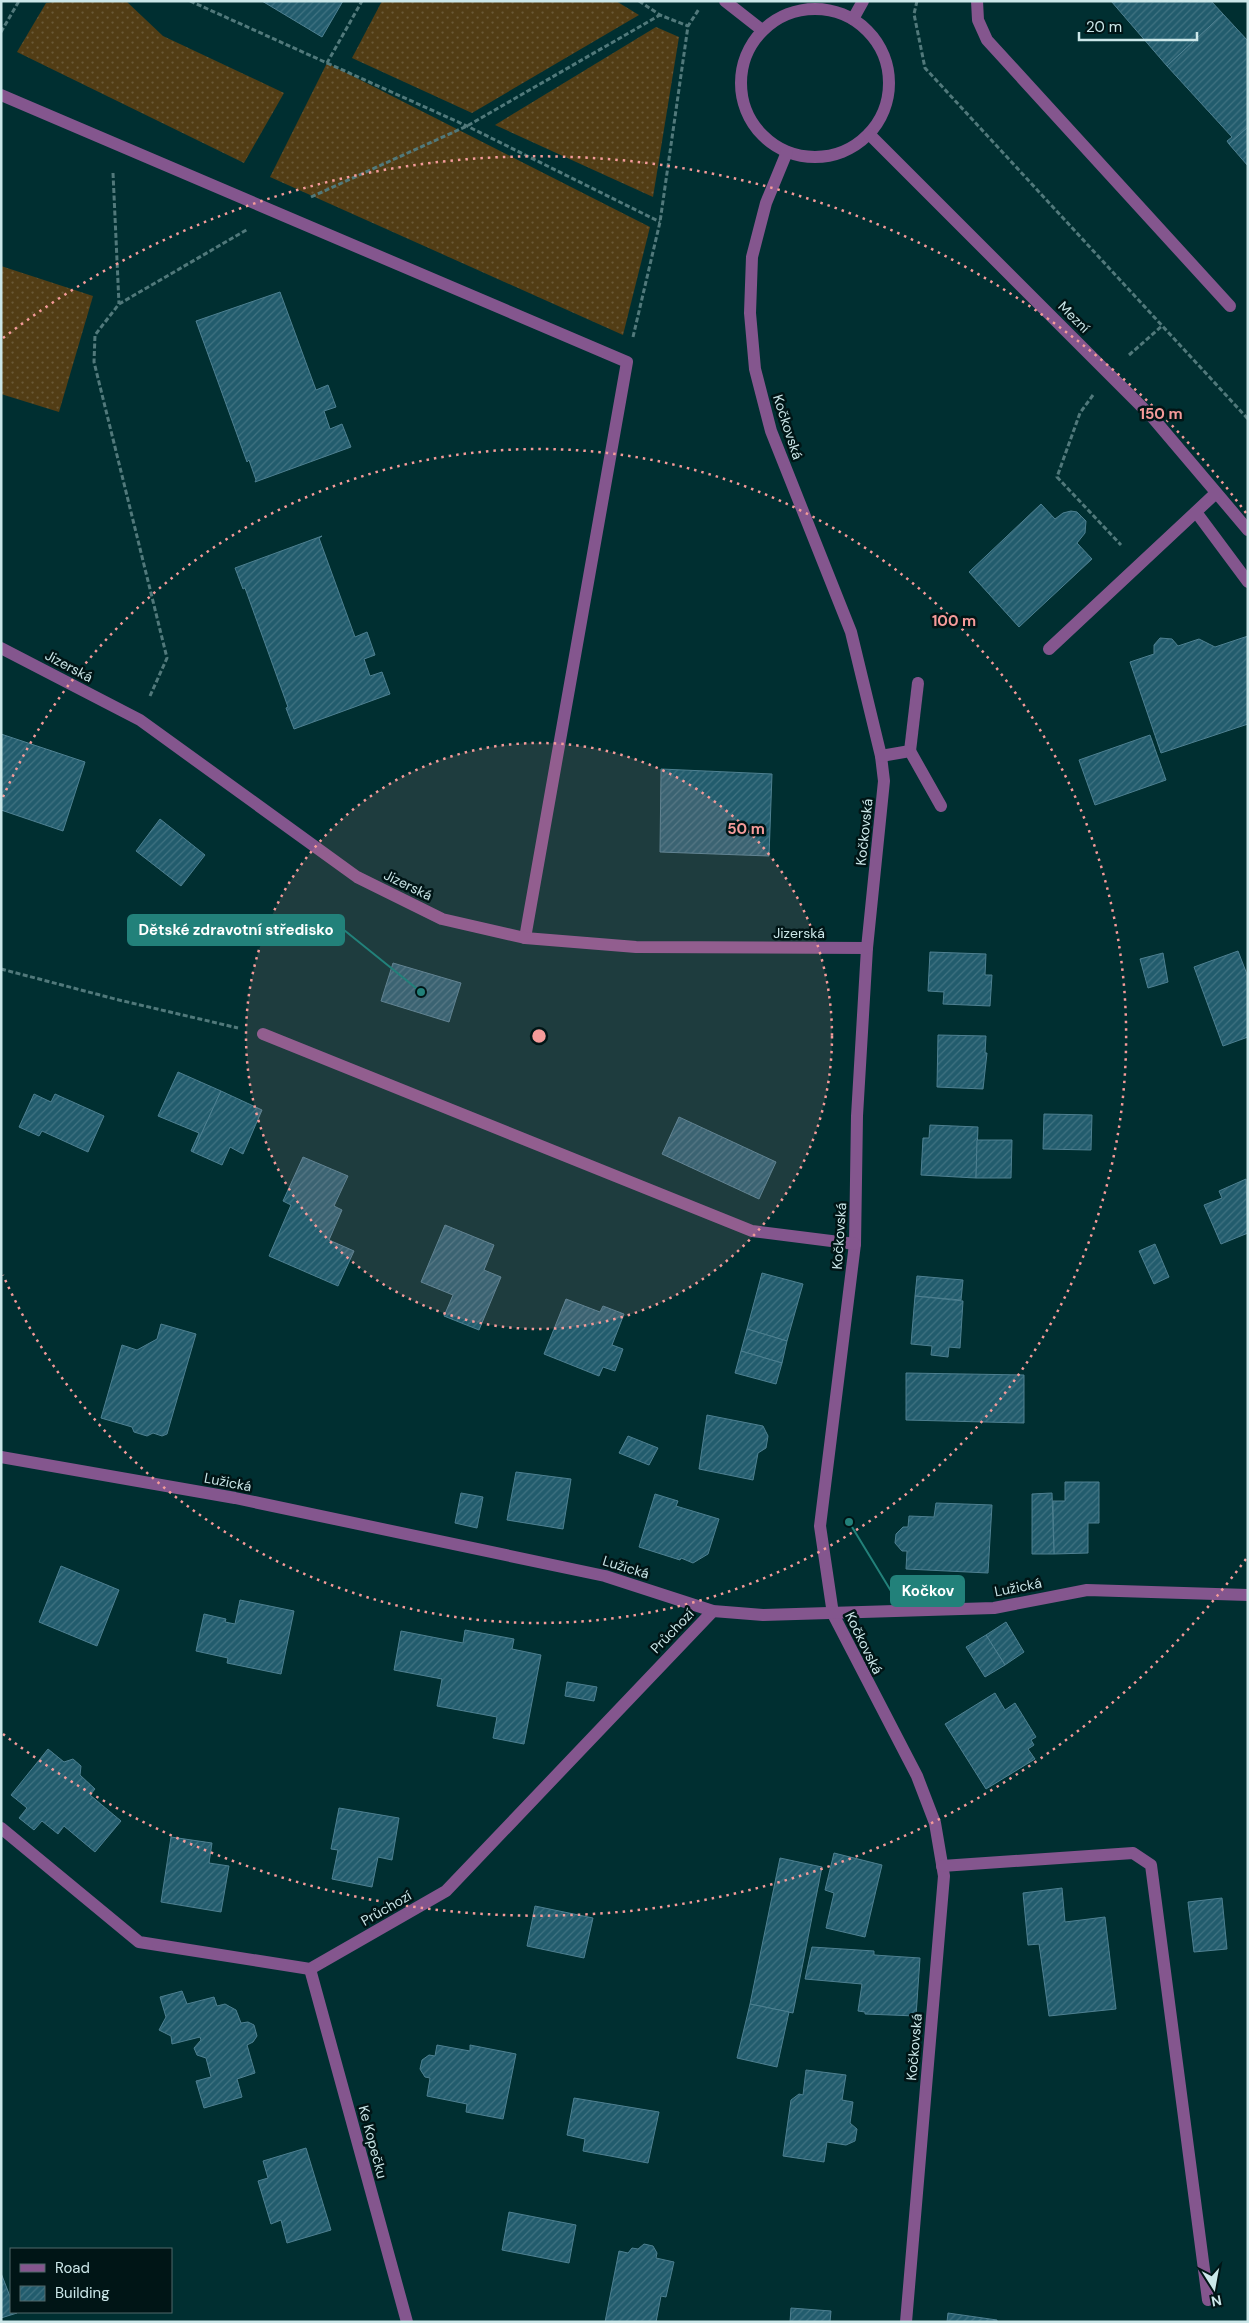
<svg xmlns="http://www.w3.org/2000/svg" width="1249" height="2323" font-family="'DM Sans',sans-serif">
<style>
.grass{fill:url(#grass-dots)}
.building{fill:url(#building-hatch);stroke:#4e8091}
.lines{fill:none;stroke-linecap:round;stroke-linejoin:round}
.path{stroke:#51797b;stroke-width:3;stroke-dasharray:5 2.5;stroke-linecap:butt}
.minor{stroke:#84568e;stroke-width:12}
.ring{fill:none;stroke:#f59b9a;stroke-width:2.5;stroke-dasharray:2.5 5}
.labels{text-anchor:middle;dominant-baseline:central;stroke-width:5;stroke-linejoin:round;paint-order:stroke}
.street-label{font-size:14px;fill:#cbe7e9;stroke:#001516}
.centre{fill:#f59b9a;stroke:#001516;stroke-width:2.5}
.ring-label{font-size:15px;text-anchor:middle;font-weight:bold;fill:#f59b9a;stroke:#001516;stroke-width:5;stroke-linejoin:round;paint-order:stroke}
.leader{fill:none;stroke:#22817a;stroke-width:2}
.callout-dot{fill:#22817a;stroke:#001516;stroke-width:2}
.callout{fill:#22817a;stroke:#22817a;stroke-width:2}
.callout-label{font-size:15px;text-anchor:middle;font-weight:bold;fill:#fff}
</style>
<defs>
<pattern id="grass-dots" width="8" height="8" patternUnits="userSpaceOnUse" patternTransform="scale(1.25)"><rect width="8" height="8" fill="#523d15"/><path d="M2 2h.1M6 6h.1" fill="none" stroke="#6a5937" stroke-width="1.8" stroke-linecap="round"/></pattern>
<pattern id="building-hatch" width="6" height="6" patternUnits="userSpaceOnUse" patternTransform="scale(1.25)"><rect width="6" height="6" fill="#225c6d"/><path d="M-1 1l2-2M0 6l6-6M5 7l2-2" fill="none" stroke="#417382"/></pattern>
</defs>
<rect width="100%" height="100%" fill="#002f31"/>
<g class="grass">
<path d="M60 1H126L163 36 284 93 244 163 17 52 46 3Z"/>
<path d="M382 1H616L639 15 472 113 352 58Z"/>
<path d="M656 27 679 37 653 197 495 125Z"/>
<path d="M327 63 650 227 623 335 270 177Z"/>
<path d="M1 266 93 296 59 412 1 394Z"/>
</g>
<g class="building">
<path d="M262 1H343L322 37Z"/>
<path d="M1111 1H1211L1223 14 1167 66Z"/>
<path d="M1223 14 1248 41V127L1229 144 1227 141 1232 137 1167 66Z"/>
<path d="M1248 127V166L1229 144Z"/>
<path d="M280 292 316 390 328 385 336 407 324 411 330 429 342 424 351 447 255 482 256 480 249 460 247 462 196 321Z"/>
<path d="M1041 504 1055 519 1063 513 1071 511 1077 512 1086 521 1085 533 1077 543 1092 559 1019 627 969 572Z"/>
<path d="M322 536 319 538 355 637 367 632 375 655 364 659 370 676 382 672 390 694 294 729 286 708 288 707 245 588 243 589 235 568Z"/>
<path d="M1248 636V724L1161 753 1130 662 1154 654V645L1160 638 1172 639 1178 646 1199 639 1215 647Z"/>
<path d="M1 734 85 762 63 831 1 810Z"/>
<path d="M1150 735 1166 780 1095 805 1079 760Z"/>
<path d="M661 769 772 774 769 856 660 852Z"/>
<path d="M160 819 205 855 181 886 136 851Z"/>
<path d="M1238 951 1248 977V1037L1223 1046 1194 967Z"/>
<path d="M930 952 986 954 985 975H992L990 1006 943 1004 944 992 928 991Z"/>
<path d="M1163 953 1168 982 1148 988 1140 959Z"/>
<path d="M393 963 461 983 449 1022 381 1001Z"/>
<path d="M938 1035 986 1036 985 1053H987L983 1089 937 1087Z"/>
<path d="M178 1072 221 1091 193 1152 191 1151 199 1133 158 1116Z"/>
<path d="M221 1091 262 1110 243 1154 230 1147 222 1165 193 1152Z"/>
<path d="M34 1094 51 1102 55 1094 104 1116 88 1152 42 1131 39 1136 19 1127Z"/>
<path d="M1044 1114 1092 1115 1091 1150 1043 1149Z"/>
<path d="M679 1117 776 1162 759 1199 662 1154Z"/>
<path d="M930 1125 978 1127 976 1178 921 1175 923 1138H929Z"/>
<path d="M977 1140H1012L1011 1178H976Z"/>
<path d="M303 1157 348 1176 334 1206 342 1210 329 1240 354 1251 338 1286 269 1256 291 1205 283 1201Z"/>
<path d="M1246 1179 1248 1233 1221 1244 1204 1205 1222 1198 1219 1191Z"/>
<path d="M445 1225 494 1245 484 1270 501 1277 479 1330 444 1316 453 1295 421 1282Z"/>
<path d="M1155 1244 1169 1277 1154 1284 1139 1251Z"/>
<path d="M762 1273 803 1284 787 1341 747 1329Z"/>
<path d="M917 1276 963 1280 961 1300 915 1296Z"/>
<path d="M915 1296 963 1301 960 1348 949 1347 948 1357 931 1355 932 1346 911 1344Z"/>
<path d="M566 1299 600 1312 603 1306 624 1314 612 1345 623 1349 615 1371 603 1367 599 1376 544 1354Z"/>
<path d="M161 1324 196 1334 167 1434 162 1436 153 1433 147 1436 134 1432 132 1427 101 1418 122 1345 137 1350 157 1339Z"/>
<path d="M747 1329 787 1341 782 1363 741 1351Z"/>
<path d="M741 1351 782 1363 776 1384 735 1373Z"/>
<path d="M906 1373 1024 1375V1423L906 1420Z"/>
<path d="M707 1415 763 1426 768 1436 766 1448 758 1453 753 1480 699 1469Z"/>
<path d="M628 1436 658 1448 649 1465 619 1453Z"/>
<path d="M516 1472 571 1479 563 1529 507 1520Z"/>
<path d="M1065 1482H1099V1523H1088V1553L1054 1554 1053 1501H1065Z"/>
<path d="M461 1493 483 1497 477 1528 455 1523Z"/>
<path d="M1052 1493 1054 1554H1032V1494Z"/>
<path d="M655 1494 678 1501 676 1506 719 1519 708 1554 693 1563 681 1558 680 1560 639 1547Z"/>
<path d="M936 1503 992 1505 988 1573 906 1569 907 1551H902L895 1543 896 1534 903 1527H908L909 1516 934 1517Z"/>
<path d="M61 1566 119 1590 97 1646 39 1622Z"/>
<path d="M240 1600 294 1611 281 1674 227 1663 228 1658 196 1651 204 1614 226 1619 225 1622 235 1624Z"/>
<path d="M1006 1622 1024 1652 1005 1665 986 1635Z"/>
<path d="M465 1630 514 1639 512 1649 541 1655 524 1744 493 1738 497 1717 437 1706 442 1679 394 1670 401 1631 463 1643Z"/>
<path d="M986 1635 1005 1665 985 1677 966 1647Z"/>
<path d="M567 1682 597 1687 594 1701 565 1696Z"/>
<path d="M995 1693 1005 1710 1015 1703 1036 1737 1031 1740 1034 1745 1028 1749 1035 1759 986 1789 945 1724Z"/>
<path d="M48 1749 64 1762 73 1759 81 1766 80 1775 95 1789 90 1795 121 1821 95 1852 64 1826 58 1834 42 1821 34 1830 19 1818 27 1808 11 1795Z"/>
<path d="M339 1808 399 1818 392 1860 378 1857 372 1887 332 1879 338 1850 331 1849Z"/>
<path d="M171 1837 212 1843 209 1863 229 1866 221 1912 161 1902Z"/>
<path d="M834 1853 882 1865 865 1937 826 1928 834 1893 825 1890Z"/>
<path d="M780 1858 822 1867 793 2013 750 2004Z"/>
<path d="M1062 1888 1065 1922 1105 1917 1116 2009 1049 2016 1039 1944 1028 1945 1023 1893Z"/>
<path d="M1222 1898 1227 1949 1194 1952 1188 1902Z"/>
<path d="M535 1906 593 1918 584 1958 527 1946Z"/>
<path d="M812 1947 874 1951V1955L920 1958 916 2016 865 2014V2012L858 2011 862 1984 805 1979Z"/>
<path d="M182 1991 187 2004 214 1997 217 2006 225 2004 236 2010 241 2023 248 2022 254 2025 257 2036 253 2042 247 2045 255 2073 237 2079 242 2097 204 2108 196 2081 211 2077 206 2058 197 2055 194 2048 201 2040 200 2037 172 2044 171 2036 159 2030 166 2017 160 1997Z"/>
<path d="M750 2004 789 2012 777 2067 737 2058Z"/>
<path d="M437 2045 470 2051V2045L516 2054 503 2119 466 2112 467 2104 427 2096 430 2078 425 2077 420 2069 422 2060 429 2055 435 2056Z"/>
<path d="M806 2070 846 2075 842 2100 853 2102 850 2123 857 2129 855 2141 846 2145 827 2142 824 2162 783 2156 791 2100 799 2094 803 2095Z"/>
<path d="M574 2098 659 2112 648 2163 583 2151 585 2139 567 2135Z"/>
<path d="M306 2148 331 2230 287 2243 281 2220 271 2224 258 2181 268 2178 263 2161Z"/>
<path d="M509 2212 576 2225 569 2263 502 2250Z"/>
<path d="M644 2244 653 2246 657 2253 656 2258 674 2262 666 2297 661 2296 656 2322H605L619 2251 628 2253 632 2248 638 2249Z"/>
<path d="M1 2273 11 2299V2312L17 2313 1 2318Z"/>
<path d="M791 2308 831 2311 830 2322H790Z"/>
<path d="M948 2313 997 2320V2322H947Z"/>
</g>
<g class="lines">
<g class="path">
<path d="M190 1 327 63 362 1"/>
<path d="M639 1 660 15 688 26"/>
<path d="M917 1 914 14 925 68 1248 419"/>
<path d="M1 32 19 1"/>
<path d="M327 63 467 126 660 222"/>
<path d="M113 173 119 304"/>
<path d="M311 197 467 126 660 15"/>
<path d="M633 337 660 222 688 26 699 9"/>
<path d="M1129 355 1162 326"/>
<path d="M1093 395 1080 413 1057 477 1121 545"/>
<path d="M150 696 167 658 94 362 95 335 119 304 248 229"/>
<path d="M1 969 119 1000 238 1028"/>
</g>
<g class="minor">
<path d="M725 1 762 30"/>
<path d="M977 1 978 20 987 40 1230 306"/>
<circle cx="815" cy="83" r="74"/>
<path d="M853 19 863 1"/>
<path d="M1 95 627 362 525 938"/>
<path d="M869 134 1153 418 1248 530"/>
<path d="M787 152 766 203 752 257 750 313 755 369 771 431 851 632 881 756 884 781 867 948 857 1116 855 1244 820 1526 833 1614 917 1776 935 1823 944 1876 906 2322"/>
<path d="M1196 512 1248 582"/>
<path d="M1 648 140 720 357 877 442 919 525 938 636 947 867 948"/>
<path d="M1049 649 1216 493"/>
<path d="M910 751 918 683"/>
<path d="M881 756 910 751 941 806"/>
<path d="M263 1034 752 1231 855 1244"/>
<path d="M1 1457 235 1498 605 1576 713 1611 763 1615 994 1608 1087 1590 1248 1595"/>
<path d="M1 1828 139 1942 310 1969 446 1891 713 1611"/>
<path d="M942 1866 1133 1853 1151 1865 1208 2300"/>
<path d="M310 1969 407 2322"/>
</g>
</g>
<circle cx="539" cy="1036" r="293" fill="#f59b9a" fill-opacity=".12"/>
<g class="ring">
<circle cx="539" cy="1036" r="293"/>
<path d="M3 797A587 587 0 1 1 3 1275"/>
<path d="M1246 1559A880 880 0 0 1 3 1734M3 338A880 880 0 0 1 1246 513"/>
</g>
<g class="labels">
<g class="street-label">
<text transform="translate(1074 317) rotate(45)">Mezní</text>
<text transform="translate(788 427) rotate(72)">Kočkovská</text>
<text transform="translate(69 666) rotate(28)">Jizerská</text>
<text transform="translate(864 832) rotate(-84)">Kočkovská</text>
<text transform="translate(408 885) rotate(26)">Jizerská</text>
<text x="799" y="933">Jizerská</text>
<text transform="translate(839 1236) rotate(-86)">Kočkovská</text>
<text transform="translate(228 1482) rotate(11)">Lužická</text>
<text transform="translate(626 1567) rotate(17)">Lužická</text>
<text transform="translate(1018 1587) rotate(-11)">Lužická</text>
<text transform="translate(672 1631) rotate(-46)">Průchozí</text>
<text transform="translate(864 1643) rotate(64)">Kočkovská</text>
<text transform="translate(386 1908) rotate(-30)">Průchozí</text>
<text transform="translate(914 2047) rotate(-85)">Kočkovská</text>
<text transform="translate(373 2142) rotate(75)">Ke Kopečku</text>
</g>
</g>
<circle cx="539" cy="1036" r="8" class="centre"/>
<g class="ring-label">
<text x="1161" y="419">150 m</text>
<text x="954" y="626">100 m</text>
<text x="746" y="834">50 m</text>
</g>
<path class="leader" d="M421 992L344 930M849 1522L891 1591"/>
<g class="callout-dot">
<circle cx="421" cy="992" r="5"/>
<circle cx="849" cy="1522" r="5"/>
</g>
<g class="callout">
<rect x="128" y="915" width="216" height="30" rx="5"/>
<rect x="891" y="1576" width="73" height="30" rx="5"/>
</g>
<g class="callout-label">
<text x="236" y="935">Dětské zdravotní středisko</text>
<text x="928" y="1596">Kočkov</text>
</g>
<rect width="1249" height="2323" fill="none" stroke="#cbe7e9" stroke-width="5"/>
<rect x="10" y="2248" width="162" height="65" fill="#001516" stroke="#51696a"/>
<rect x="20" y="2264" width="25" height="8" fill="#84568e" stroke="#51696a"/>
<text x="55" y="2273" font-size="15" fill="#cbe7e9">Road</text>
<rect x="20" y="2286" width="25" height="15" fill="url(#building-hatch)" stroke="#51696a"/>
<text x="55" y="2298" font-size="15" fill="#cbe7e9">Building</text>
<g transform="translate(1214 2288) rotate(169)" stroke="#001516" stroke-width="4" paint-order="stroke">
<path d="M0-4L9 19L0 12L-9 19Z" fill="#cbe7e9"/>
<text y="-8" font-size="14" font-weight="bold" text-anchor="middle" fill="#cbe7e9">N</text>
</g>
<path d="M1079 32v8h118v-8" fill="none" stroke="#cbe7e9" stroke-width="2.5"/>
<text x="1086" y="32" font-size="15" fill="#cbe7e9" stroke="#001516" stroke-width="4" paint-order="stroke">20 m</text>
</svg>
